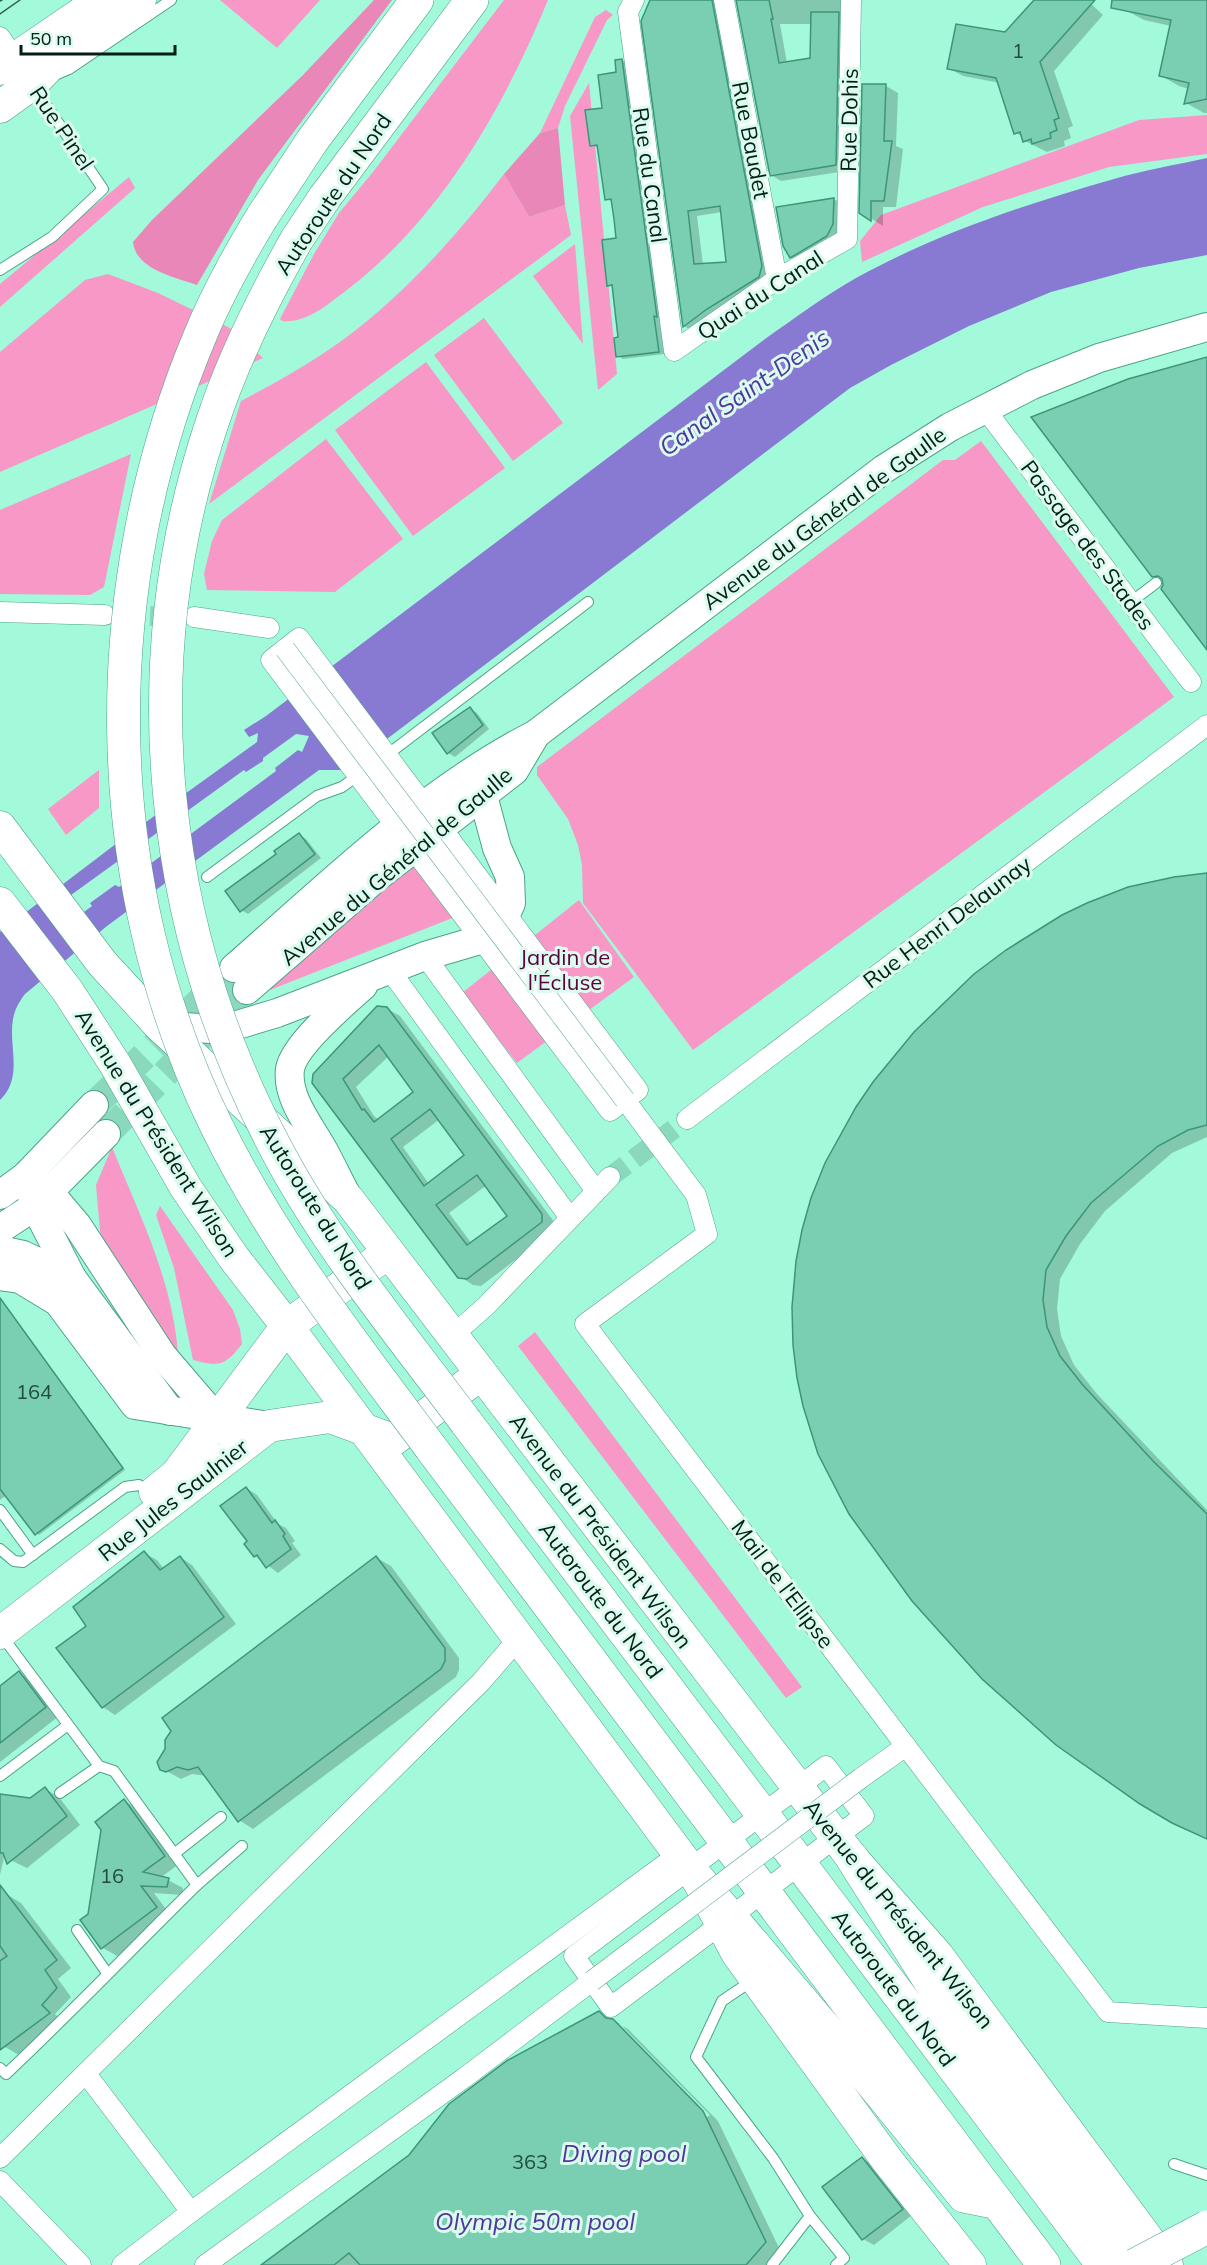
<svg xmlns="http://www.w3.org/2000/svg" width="1207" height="2265" font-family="Mulish,sans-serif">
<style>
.green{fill:#f798c6}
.forest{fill:#e988b8}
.water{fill:#887ad2;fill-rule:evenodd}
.shadow{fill:#0003;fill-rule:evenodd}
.building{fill:#7acfb2;stroke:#3d9579;stroke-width:1.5;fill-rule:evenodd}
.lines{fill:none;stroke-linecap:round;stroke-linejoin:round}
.street-tunnel{stroke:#8bd9bd;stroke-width:20;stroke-dasharray:20 10;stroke-linecap:butt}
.secondary-tunnel{stroke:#8bd9bd;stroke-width:28;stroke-dasharray:28 14;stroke-linecap:butt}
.lane-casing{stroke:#4ca386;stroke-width:12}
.street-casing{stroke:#4ca386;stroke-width:21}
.secondary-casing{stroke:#4ca386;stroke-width:30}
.primary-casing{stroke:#4ca386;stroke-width:33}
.highway-casing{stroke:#4ca386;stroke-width:34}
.lane{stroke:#fff;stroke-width:10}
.street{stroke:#fff;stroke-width:20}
.secondary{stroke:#fff;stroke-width:28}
.primary{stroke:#fff;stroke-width:32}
.highway{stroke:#fff;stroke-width:33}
.tram{stroke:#325f50;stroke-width:1.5}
.street-bridge-casing{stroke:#4ca386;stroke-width:21;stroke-linecap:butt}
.highway-bridge-casing{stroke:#4ca386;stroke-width:34;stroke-linecap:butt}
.street-bridge{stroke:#fff;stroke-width:20}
.highway-bridge{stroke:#fff;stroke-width:33}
.labels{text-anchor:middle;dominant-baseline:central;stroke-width:6;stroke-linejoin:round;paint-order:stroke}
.number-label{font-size:20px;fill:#214b3d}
.street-label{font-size:22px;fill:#031f16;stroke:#dbfbee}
.park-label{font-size:22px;fill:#5c033b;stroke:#dbfbee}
.water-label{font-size:24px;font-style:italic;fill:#50369e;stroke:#dbfbee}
</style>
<rect width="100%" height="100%" fill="#a3fadb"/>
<g class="green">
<path d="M220 0H320L277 48Z"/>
<path d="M504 0H548C502 111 440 220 343 293 324 307 306 323 282 321L280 319 314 254 339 213 373 172Z"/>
<path d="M606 10 613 15 607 20 565 106 558 128 540 133 595 17Z"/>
<path d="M589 83 617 374 598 390 570 116Z"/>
<path d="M1207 115V154L1109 167 983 207 862 262 860 241 881 215 1139 120Z"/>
<path d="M504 174 529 217 565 205 571 235 209 504 241 401C275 383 309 364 340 342 403 296 457 236 504 174Z"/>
<path d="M129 177 135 188 0 307V284Z"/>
<path d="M575 244 583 344 533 276Z"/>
<path d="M108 274 158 293 230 328 263 358 0 472V352L85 280Z"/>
<path d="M484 318 563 423 513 461 434 355Z"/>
<path d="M426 362 505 468 413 536 335 430Z"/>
<path d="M326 439 403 539 335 592 207 590 204 574 212 541 222 520Z"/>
<path d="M981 441 1174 697 693 1050 583 903 582 865 578 845 568 819 537 775V767L943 460H955Z"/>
<path d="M131 454 104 587 90 595 0 594V510Z"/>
<path d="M99 770V808L66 835 48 809Z"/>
<path d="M418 861 460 915 247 999Z"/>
<path d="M579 900 634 977 517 1063 462 993Z"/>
<path d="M112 1147C139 1214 173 1281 178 1354L115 1272 100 1231 96 1185Z"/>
<path d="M160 1206 233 1310 240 1329 242 1344C225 1366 219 1367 193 1360L174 1268 156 1215Z"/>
<path d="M535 1332 802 1687 786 1698 518 1346Z"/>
</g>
<g class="forest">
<path d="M374 0H392L258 180 197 285C175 277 136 270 133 242L152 220 303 75Z"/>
<path d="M558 128 565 205 529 217 504 174 540 133Z"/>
</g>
<path class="water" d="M1207 158V255L1139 268 1051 292 969 326 891 365 850 388 346 770H319L107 926 25 994C19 1002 15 1009 13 1019 8 1046 24 1077 0 1100V932L121 840 257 742 258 733 249 737 244 730 266 716 765 339C795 318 824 296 856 278 936 234 1026 204 1114 179 1144 170 1176 165 1207 158ZM296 734 309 736 302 752 298 750 275 768 276 771 119 887 115 885 90 903 92 906 84 912 61 921 56 914 71 895 244 770 246 772 263 761V758Z"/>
<g class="shadow">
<path d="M651 0H724L772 272 694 332 684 326 643 21ZM722 212 727 263 703 265 697 216Z"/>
<path d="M738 0H850L846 171 781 181 771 175ZM780 24H812L811 59 787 63Z"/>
<path d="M1036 0H1087L1103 15 1054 71 1073 126 1068 128 1071 138 1064 141 1065 146 1047 152 1025 141 1023 137 1016 133 1000 83 963 76 948 68 1005 34Z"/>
<path d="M1127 0H1207V113H1204L1186 103 1189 89 1179 86 1160 75 1171 26 1144 20 1125 10Z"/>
<path d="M622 60 627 63 662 319 659 318 664 354 623 359 618 356 620 339 613 287 609 285 618 239 613 202 606 199 599 148 591 145Z"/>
<path d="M886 86 898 93 896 146 903 149 896 207H883V226L861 212Z"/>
<path d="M834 199 855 212 812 269 791 257Z"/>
<path d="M470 709 477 713 489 729 455 757 448 753 434 733Z"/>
<path d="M299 835 306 839 321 858 248 914 241 910 278 854Z"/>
<path d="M1207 874V1137L1172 1153 1105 1211 1080 1244 1060 1279 1057 1309 1061 1336 1074 1365 1097 1394 1207 1510V1839L1173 1821 858 1527 840 1498 819 1454Z"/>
<path d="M386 1008 400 1016 555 1223V1230L481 1286 473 1285 459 1276 313 1082ZM389 1056 416 1092 379 1120 374 1116 356 1087ZM440 1119 466 1155 429 1184 403 1147ZM487 1185 509 1216 472 1244 449 1213Z"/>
<path d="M0 1313 15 1318 125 1470 39 1535 7 1495 0 1500Z"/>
<path d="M246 1488 257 1495 278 1524 286 1528 295 1541 292 1543 301 1555 278 1573 255 1556 249 1542Z"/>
<path d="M144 1553 157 1560 164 1569 180 1557 192 1565 236 1624 115 1715 103 1707 88 1626Z"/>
<path d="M377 1558 391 1566 459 1658V1670L456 1677 253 1829 239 1820 206 1776 192 1774 181 1779 159 1767Z"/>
<path d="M19 1673 33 1681 59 1716 0 1762V1688Z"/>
<path d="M45 1789 59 1797 80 1825 27 1868 4 1857 0 1875V1795L31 1799Z"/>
<path d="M124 1801 139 1809 179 1864 160 1878 168 1880 183 1888 182 1895 154 1893 171 1916 117 1956 103 1948 82 1920 89 1915Z"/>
<path d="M0 1893 6 1894 21 1903 71 1968 58 1979 71 1997 55 2014 63 2021 19 2055 5 2047 0 2040Z"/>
<path d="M599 2013 620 2024H616L707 2117 710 2115 622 2026 628 2029 718 2121 780 2250 767 2265H263Z"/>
<path d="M862 2158 873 2165 912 2215 874 2245 863 2239Z"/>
</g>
<g class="building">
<path d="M650 0H712L762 266 759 277 707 309 683 327 641 21ZM720 206 726 262 694 264 688 211Z"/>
<path d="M736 0H769L773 19H771L779 63 810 58 811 12H839L836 165 770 176Z"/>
<path d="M1034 0H1095L1040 62 1059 118 1054 120 1057 130 1050 133 1051 138 1032 144 1031 139 1023 142 1020 132 1014 134 996 78 947 69 956 24 1005 32Z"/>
<path d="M1112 0H1207V99L1184 104 1189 83 1159 76 1171 20 1111 8Z"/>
<path d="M622 59 657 317 654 316 659 352 616 357 614 338 618 337 612 285 607 286 602 240 616 238 614 219 611 199 605 200 597 145 590 146 585 110 602 108 598 75 616 72 615 60Z"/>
<path d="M862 84H886L884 141H892L884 201H871V221L859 213Z"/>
<path d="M834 198 833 224 827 236 790 258 783 246 776 207Z"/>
<path d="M1207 357V650L1161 589 1163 585 1162 579 1158 576 1152 577 1031 417 1128 379Z"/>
<path d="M470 707 483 725 447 754 432 733Z"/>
<path d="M299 833 315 854 240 912 225 891 276 854 274 851Z"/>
<path d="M1207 873V1125L1188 1130 1158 1146 1091 1203 1066 1236 1046 1270 1043 1300 1047 1327 1060 1356 1082 1384 1153 1461 1207 1514V1839L1172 1823 1140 1804 1056 1745 982 1679 912 1601 849 1514 818 1454 803 1406 797 1378 793 1345 792 1307 796 1261 802 1230 811 1198 825 1163 856 1107 873 1082 914 1032 974 974 1006 950 1062 915 1087 903 1128 887 1174 877Z"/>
<path d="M377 1006 387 1007 542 1214V1222L467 1279 458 1278 312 1083 313 1074ZM379 1045 413 1092 374 1122 364 1109 362 1110 343 1079ZM430 1109 464 1155 424 1186 391 1139ZM477 1175 507 1216 467 1245 436 1205Z"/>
<path d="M0 1298 123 1468 35 1535 0 1489Z"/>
<path d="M246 1487 272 1523 275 1520 285 1534 283 1536 291 1549 266 1568 257 1555 254 1557 244 1544 247 1541 220 1506Z"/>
<path d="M144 1551 160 1570 180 1556 224 1617 102 1708 56 1648 86 1626 73 1607Z"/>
<path d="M376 1556 445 1648V1661L441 1669 238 1822 198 1767 188 1770 177 1767 166 1772 160 1770 157 1762 165 1749V1740L171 1731 162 1718Z"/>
<path d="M19 1671 46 1707 0 1743V1686Z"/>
<path d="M45 1787 67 1816 7 1864 3 1853H0V1794L30 1798Z"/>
<path d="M124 1799 165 1856 143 1872 169 1878 167 1887 141 1886 157 1907 101 1949 80 1920 88 1914 101 1830 95 1822Z"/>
<path d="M0 1885 57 1960 45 1970 57 1988 42 2005 50 2013 0 2050V1961L7 1956 0 1946Z"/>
<path d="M599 2011 606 2018 613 2019 703 2111 766 2242 746 2265H360L349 2253 334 2265H261L409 2155 449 2104 508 2060Z"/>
<path d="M862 2157 903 2209 862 2240 822 2187Z"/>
</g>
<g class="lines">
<g class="street-tunnel">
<path d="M120 615 180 617"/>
<path d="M610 1177 687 1119"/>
</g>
<g class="secondary-tunnel">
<path d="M94 1105 226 976"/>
<path d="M106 1134 247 990"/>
</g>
<defs>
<g id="lane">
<path d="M55 75 69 69 171 0"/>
<path d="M0 270 52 237 103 189 34 87"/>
<path d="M1131 602 1156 583"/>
<path d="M383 758 588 602"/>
<path d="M207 877 317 796 342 787 360 774"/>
<path d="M0 1510 33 1555"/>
<path d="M0 1549 14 1561 23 1562 125 1487 139 1485 152 1494"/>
<path d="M0 1776 68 1725"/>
<path d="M60 1793 99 1766"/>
<path d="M174 1854 221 1817"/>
<path d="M197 1885 242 1846"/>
<path d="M77 1930 107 1973"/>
<path d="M753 1980 722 2001 696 2057 773 2158 810 2216 844 2258 836 2265"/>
<path d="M0 2068 6 2074C71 2013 133 1948 197 1885L114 1771 99 1766 2 1636"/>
<path d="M1174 2164 1207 2175"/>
<path d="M772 2265 810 2216"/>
</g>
<g id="street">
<path d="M634 0 628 12 674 351 777 279 847 239 851 0"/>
<path d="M724 0 777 279"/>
<path d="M0 37 20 67"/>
<path d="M985 409 1191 682"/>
<path d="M0 612 105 615"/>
<path d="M194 617 269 628"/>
<path d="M299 638 638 1090 610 1111 271 660Z"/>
<path d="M425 956 596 1191"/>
<path d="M389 969 570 1218"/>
<path d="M625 1100 696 1195 707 1234 585 1324 1108 2012 1207 2018"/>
<path d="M687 1119 1207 725"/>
<path d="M452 1336 486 1306 610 1177"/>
<path d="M826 1766 864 1816 611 2007 574 1956Z"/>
<path d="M861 1778 906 1746"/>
<path d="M87 2075 191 2212"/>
<path d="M0 2158 481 1682 518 1639"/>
<path d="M0 2181 81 2265"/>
<path d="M122 2265 191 2212 679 1854"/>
<path d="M205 2265 464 2078 592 1981"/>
</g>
<g id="secondary">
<path d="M234 968C328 886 424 791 536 734L884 469 950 427 1032 385 1099 358 1207 327"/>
<path d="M247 990 377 877 514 771 536 734"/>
<path d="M159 1025 211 1029 234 1026 277 1013 425 956 476 941 499 930 511 903 510 877 497 848 483 796 449 789"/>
<path d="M26 1176 49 1192 77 1225 162 1355 241 1447"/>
<path d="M26 1176 35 1206 72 1278 170 1411"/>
<path d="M346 1194C339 1181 332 1166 325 1153 312 1128 286 1099 290 1069 294 1045 345 1002 363 986"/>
<path d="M0 1195 26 1176 94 1105"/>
<path d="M0 1229 35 1206 106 1134"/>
<path d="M0 1250 23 1255 72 1278"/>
<path d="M0 1276 20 1279 58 1302 135 1405 269 1426"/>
</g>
<g id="primary">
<path d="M0 69 101 0"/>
<path d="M0 107 32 84 59 56 140 0"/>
<path d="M0 827 102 963 159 1025 348 1199 852 1858 938 1956 1167 2265"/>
<path d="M0 903 67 990 115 1064 186 1188 234 1258 287 1326 679 1854 697 1878 737 1953 887 2160 970 2265"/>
<path d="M155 1492 176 1475 287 1326 378 1260"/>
<path d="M0 1633 269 1426 330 1417 393 1440 481 1374"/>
</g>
<g id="highway">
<path d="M262 217 312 141 417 0"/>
<path d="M297 239 325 197 472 0"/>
<path d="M466 1422 1103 2265"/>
<path d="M431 1448 1044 2265"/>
<path d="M852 1858 952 2016 1132 2265"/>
<path d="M697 1878 871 2082 964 2196 989 2201"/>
</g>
</defs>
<use href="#lane" class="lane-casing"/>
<use href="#street" class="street-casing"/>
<use href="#secondary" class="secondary-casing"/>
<use href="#primary" class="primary-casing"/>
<use href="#highway" class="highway-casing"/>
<use href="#lane" class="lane"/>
<use href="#street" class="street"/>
<use href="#secondary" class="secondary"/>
<use href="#primary" class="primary"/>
<use href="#highway" class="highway"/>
<g class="tram">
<path d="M0 1 2 0"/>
<path d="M0 14 20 0"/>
</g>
<defs>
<g id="street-bridge">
<path d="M285 649 625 1100"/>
<path d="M592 1981 861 1778"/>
</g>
<g id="highway-bridge">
<path d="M262 217C239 255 217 294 200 336 95 586 96 880 216 1125 273 1242 354 1344 431 1448"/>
<path d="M297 239C264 297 234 357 213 420 130 665 158 932 281 1158 332 1252 402 1336 466 1422"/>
<path d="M1135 2265 1207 2227"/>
</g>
</defs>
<use href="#street-bridge" class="street-bridge-casing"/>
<use href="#highway-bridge" class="highway-bridge-casing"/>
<use href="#street-bridge" class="street-bridge"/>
<use href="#highway-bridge" class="highway-bridge"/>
</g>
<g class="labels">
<g class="number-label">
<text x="1018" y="50">1</text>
<text x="34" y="1391">164</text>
<text x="112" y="1875">16</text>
<text x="530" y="2161">363</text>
</g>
<g class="street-label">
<text transform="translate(849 120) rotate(-89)">Rue Dohis</text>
<text transform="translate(62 128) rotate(56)">Rue Pinel</text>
<text transform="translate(751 140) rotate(79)">Rue Baudet</text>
<text transform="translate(650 175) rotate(82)">Rue du Canal</text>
<text transform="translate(333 194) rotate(-56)">Autoroute du Nord</text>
<text transform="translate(760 295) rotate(-33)">Quai du Canal</text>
<text transform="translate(824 518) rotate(-36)">Avenue du Général de Gaulle</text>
<text transform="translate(1088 545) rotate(53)">Passage des Stades</text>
<text transform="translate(396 866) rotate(-40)">Avenue du Général de Gaulle</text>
<text transform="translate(947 922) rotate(-37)">Rue Henri Delaunay</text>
<text transform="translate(157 1133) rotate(58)">Avenue du Président Wilson</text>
<text transform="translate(316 1207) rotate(58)">Autoroute du Nord</text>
<text transform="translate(173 1500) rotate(-38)">Rue Jules Saulnier</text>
<text transform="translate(601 1531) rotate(53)">Avenue du Président Wilson</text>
<text transform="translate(783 1584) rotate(53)">Mail de l'Ellipse</text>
<text transform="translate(601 1600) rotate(53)">Autoroute du Nord</text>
<text transform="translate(899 1914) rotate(51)">Avenue du Président Wilson</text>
<text transform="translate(894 1988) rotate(53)">Autoroute du Nord</text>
</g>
<g class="park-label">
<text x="565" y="957">Jardin de<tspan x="565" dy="25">l'Écluse</tspan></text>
</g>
<g class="water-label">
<text transform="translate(744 392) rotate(-35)">Canal Saint-Denis</text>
<text x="624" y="2153">Diving pool</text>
<text x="535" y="2221">Olympic 50m pool</text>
</g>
</g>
<path d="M21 45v9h154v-9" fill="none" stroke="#031f16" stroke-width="3"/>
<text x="30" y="45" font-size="18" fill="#031f16" stroke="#dbfbee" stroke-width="4.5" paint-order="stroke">50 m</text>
</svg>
